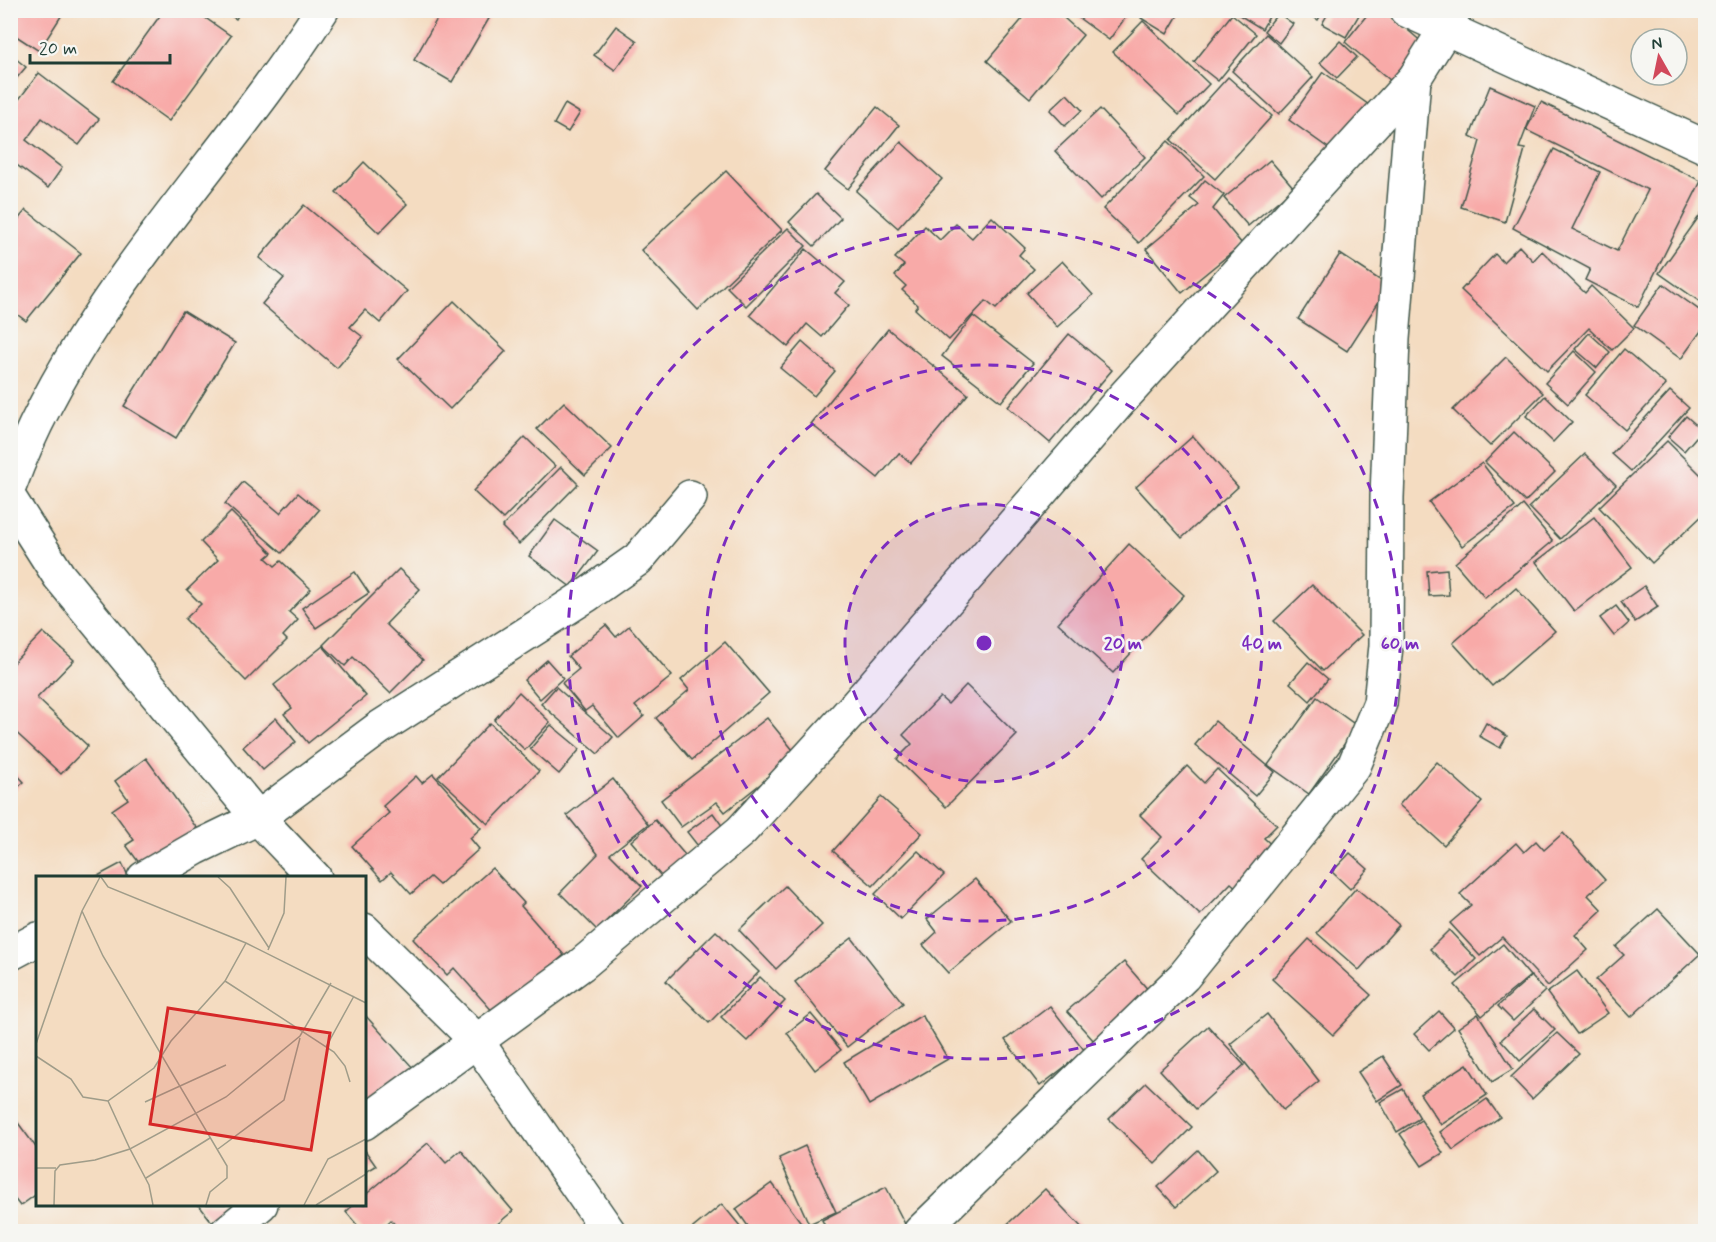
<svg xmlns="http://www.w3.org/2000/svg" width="1716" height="1242" font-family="Mynerve,sans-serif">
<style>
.building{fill:#f8aaa8}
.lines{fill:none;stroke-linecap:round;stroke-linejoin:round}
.street-casing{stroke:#3f5549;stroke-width:36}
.street{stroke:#fff;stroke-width:33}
.ring{fill:none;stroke:#7b2cbf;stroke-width:3;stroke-dasharray:10 8}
.inset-road{fill:none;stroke:#9f9c89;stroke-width:1.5}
.view{fill:#d62828;fill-opacity:0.15;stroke:#d62828;stroke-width:3}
.inset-edge{fill:none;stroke:#1f3d34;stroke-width:3}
.centre{fill:#7b2cbf;stroke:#f6f6f2;stroke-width:3}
.ring-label{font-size:18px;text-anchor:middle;font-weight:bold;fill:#7b2cbf;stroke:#f6f6f2;stroke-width:5;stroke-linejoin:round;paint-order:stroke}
</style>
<rect width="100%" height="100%" fill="#f6f6f2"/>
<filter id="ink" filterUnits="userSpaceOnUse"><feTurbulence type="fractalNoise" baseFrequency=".0167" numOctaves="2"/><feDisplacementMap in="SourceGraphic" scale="12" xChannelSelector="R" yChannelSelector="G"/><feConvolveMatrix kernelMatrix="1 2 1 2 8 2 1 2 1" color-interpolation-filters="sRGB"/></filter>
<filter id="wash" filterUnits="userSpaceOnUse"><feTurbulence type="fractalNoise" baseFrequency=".008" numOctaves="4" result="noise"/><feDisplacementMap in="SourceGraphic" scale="24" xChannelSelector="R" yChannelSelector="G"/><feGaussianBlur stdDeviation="1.35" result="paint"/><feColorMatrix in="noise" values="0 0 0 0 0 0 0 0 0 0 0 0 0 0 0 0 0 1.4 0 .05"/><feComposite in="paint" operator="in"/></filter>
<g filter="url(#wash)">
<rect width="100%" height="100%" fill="#f4dcc1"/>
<g id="blocks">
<g class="building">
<path d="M15 10H65L39 51 10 32V17Z"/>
<path d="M164 10H194L231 36 169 121 113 81Z"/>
<path d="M221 10H241L236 19Z"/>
<path d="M442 10H494L452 82 414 60Z"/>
<path d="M1030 10H1055L1083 35 1030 98 987 61Z"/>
<path d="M1068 10H1131L1109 40Z"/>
<path d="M1146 10H1181L1167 34 1141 18Z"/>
<path d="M1231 10H1273L1262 29Z"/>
<path d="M1303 10H1324L1318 20Z"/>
<path d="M1330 10H1352L1359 15 1346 37 1322 24Z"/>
<path d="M1371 10H1384L1436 54 1404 92 1345 42Z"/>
<path d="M1278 13 1293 24 1279 43 1264 31Z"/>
<path d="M1232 14 1256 34 1218 81 1194 62Z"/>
<path d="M1143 21 1209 84 1179 115 1113 52Z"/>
<path d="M616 26 637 41 615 70 594 55Z"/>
<path d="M1266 34 1313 77 1279 114 1232 71Z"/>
<path d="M1340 41 1357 57 1337 78 1320 63Z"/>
<path d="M10 54 26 67 10 86Z"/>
<path d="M1323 72 1376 110 1341 157 1289 120Z"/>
<path d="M39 73 99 119 79 145 42 118 26 140 62 168 48 188 10 160V111Z"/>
<path d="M1228 77 1272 116 1215 179 1171 140Z"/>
<path d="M1490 86 1535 106 1519 148 1525 149 1505 222 1461 207 1480 141 1470 136Z"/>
<path d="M1067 94 1082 110 1065 126 1050 110Z"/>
<path d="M1541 102 1701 181 1638 307 1585 280 1590 269 1513 228 1554 149 1600 172 1572 229 1617 251 1648 190 1526 130Z"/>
<path d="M565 104 580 113 568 132 554 124Z"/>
<path d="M877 107 899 125 848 189 825 171Z"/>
<path d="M1100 109 1145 157 1101 199 1055 151Z"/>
<path d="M1168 141 1204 176 1139 243 1103 209Z"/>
<path d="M901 142 942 179 898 228 856 191Z"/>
<path d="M1270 160 1294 188 1248 226 1224 198Z"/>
<path d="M364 162 407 204 379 233 336 192Z"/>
<path d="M726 171 782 230 698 310 641 250Z"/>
<path d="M1205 180 1224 195 1213 209 1242 244 1182 293 1146 249 1199 205 1190 198Z"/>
<path d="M816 194 841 218 814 246 789 222Z"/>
<path d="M304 205 407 291 380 323 365 310 350 327 363 337 337 368 262 304 284 278 259 258Z"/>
<path d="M26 210 81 253 26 321 10 309V229Z"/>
<path d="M1703 211 1706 213V306L1659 273Z"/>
<path d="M992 217 1025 248 1019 255 1034 269 996 309 986 301 949 340 915 309 918 305 902 290 906 286 895 276 904 265 895 258 925 226 940 240 956 224 972 238Z"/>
<path d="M788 228 806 246 746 306 727 287Z"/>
<path d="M1519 246 1533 261 1542 251 1585 293 1591 286 1634 328 1612 350 1589 328 1547 371 1461 290 1495 254 1503 262Z"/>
<path d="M806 249 845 282 835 293 849 305 822 337 807 324 788 347 750 315Z"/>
<path d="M1340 254 1389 286 1347 351 1298 319Z"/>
<path d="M1062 261 1093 295 1057 327 1027 293Z"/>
<path d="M1663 284 1706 315V324L1681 359 1634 325Z"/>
<path d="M454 301 506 351 450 409 398 359Z"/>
<path d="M183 311 235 343 176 438 124 406Z"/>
<path d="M973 316 1033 363 1001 402 942 356Z"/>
<path d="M888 329 968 394 911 463 899 453 878 478 811 424Z"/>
<path d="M1589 333 1610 352 1597 368 1575 349Z"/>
<path d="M1069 334 1112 370 1050 443 1008 407Z"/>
<path d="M802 342 835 371 814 396 780 368Z"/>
<path d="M1624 349 1666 385 1625 430 1585 395Z"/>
<path d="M1574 351 1596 372 1568 404 1545 383Z"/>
<path d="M1506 357 1543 393 1490 446 1453 410Z"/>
<path d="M1670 391 1689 408 1631 471 1612 454Z"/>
<path d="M1545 396 1572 422 1553 442 1526 416Z"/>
<path d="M564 402 612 448 585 475 537 429Z"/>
<path d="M1686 416 1702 430 1684 451 1668 437Z"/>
<path d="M1514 432 1555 472 1525 502 1485 462Z"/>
<path d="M1193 436 1238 487 1182 538 1136 487Z"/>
<path d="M525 437 555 466 503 519 473 491Z"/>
<path d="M1667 441 1706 480V512L1652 563 1599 507Z"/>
<path d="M1585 454 1616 485 1560 539 1529 507Z"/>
<path d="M1482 463 1515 507 1462 546 1429 502Z"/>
<path d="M561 467 578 484 519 544 502 527Z"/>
<path d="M243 482 280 513 298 493 319 510 282 553 225 504Z"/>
<path d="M1523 505 1553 541 1485 598 1455 563Z"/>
<path d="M231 512 272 553 266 558 275 566 281 561 311 589 289 612 298 620 283 636 287 640 246 681 185 619 201 604 187 590 218 560 201 542Z"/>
<path d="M1594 517 1632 567 1574 611 1536 562Z"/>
<path d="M555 520 598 551 571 587 529 556Z"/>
<path d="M1129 544 1184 595 1113 673 1058 623Z"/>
<path d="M399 569 420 589 386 624 423 660 390 693 353 657 345 666 323 645Z"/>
<path d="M1447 569 1449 595 1429 596 1427 571Z"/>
<path d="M355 572 369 593 316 628 302 608Z"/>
<path d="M1312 585 1362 635 1323 671 1274 621Z"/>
<path d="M1644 586 1658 607 1635 622 1621 602Z"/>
<path d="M1516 588 1555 631 1492 686 1453 643Z"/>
<path d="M1616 606 1629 623 1614 636 1600 618Z"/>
<path d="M606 625 616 637 629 626 672 676 635 706 644 716 619 738 592 706 585 711 562 683 579 669 568 656Z"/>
<path d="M43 632 74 660 37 698 88 746 61 774 10 727V666Z"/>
<path d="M725 642 769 693 692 760 656 718 689 690 681 680Z"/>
<path d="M323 646 366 696 308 743 284 714 292 708 274 685Z"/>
<path d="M547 660 563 678 540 699 524 680Z"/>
<path d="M1308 662 1328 679 1310 701 1290 683Z"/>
<path d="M966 685 1017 735 946 807 897 759 912 744 903 735 940 697 948 704Z"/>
<path d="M556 687 613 737 598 754 541 704Z"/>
<path d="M519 692 550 722 525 750 494 720Z"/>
<path d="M1317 697 1357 726 1309 794 1268 765Z"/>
<path d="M276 718 296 742 263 770 243 747Z"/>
<path d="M767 718 797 755 725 812 717 802 681 827 661 800Z"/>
<path d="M1215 721 1275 772 1255 796 1195 745Z"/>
<path d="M490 723 539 771 488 824 438 777Z"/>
<path d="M1486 723 1507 736 1500 748 1479 736Z"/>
<path d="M551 725 580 749 559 774 530 749Z"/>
<path d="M146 758 201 834 145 871 126 845 134 840 112 810 128 799 115 781Z"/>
<path d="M1437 762 1482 802 1444 845 1399 805Z"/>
<path d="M1187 766 1204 783 1217 769 1277 825 1264 838 1277 850 1238 889 1231 883 1200 915 1141 859 1162 837 1140 815Z"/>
<path d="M10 767 24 782 10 794Z"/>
<path d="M433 774 481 828 470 838 479 849 439 885 430 877 411 894 391 872 382 880 352 846 389 813 383 806 416 776 422 783Z"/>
<path d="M613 779 648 824 610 854 642 886 597 930 560 893 598 854 567 815Z"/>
<path d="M881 797 922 833 873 886 833 851Z"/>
<path d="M713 813 723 827 698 846 687 832Z"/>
<path d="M655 820 691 862 667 883 631 841Z"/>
<path d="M1563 833 1605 880 1588 895 1602 910 1575 935 1588 950 1548 986 1502 937 1480 956 1450 923 1471 905 1460 894 1516 843 1524 852 1536 841 1544 850Z"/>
<path d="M918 851 944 875 901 919 875 894Z"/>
<path d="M1350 853 1368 869 1350 889 1332 872Z"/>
<path d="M122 863 129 878H94Z"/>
<path d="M492 868 524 903 521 906 564 955 495 1014 454 968 447 975 413 939Z"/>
<path d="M975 879 1011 921 948 973 923 945 937 932 927 919Z"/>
<path d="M785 886 822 925 776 969 739 930Z"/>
<path d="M1356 888 1399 925 1359 970 1317 933Z"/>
<path d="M1658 909 1700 954 1631 1017 1596 980 1624 955 1616 947Z"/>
<path d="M1449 930 1476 959 1458 977 1430 949Z"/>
<path d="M716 931 759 972 709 1023 666 981Z"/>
<path d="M852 938 903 1003 847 1047 795 982Z"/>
<path d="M1309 939 1371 995 1333 1035 1272 979Z"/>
<path d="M1503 944 1530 976 1482 1016 1455 985Z"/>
<path d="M1124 962 1150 992 1094 1041 1067 1011Z"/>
<path d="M1577 971 1608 1013 1577 1034 1547 993Z"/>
<path d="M1531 976 1545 991 1513 1021 1498 1006Z"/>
<path d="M760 977 785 1001 747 1041 721 1017Z"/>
<path d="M1050 1006 1085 1051 1040 1086 1005 1040Z"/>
<path d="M1534 1009 1555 1030 1520 1061 1501 1040Z"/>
<path d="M1439 1011 1454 1028 1429 1050 1414 1034Z"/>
<path d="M364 1014 415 1070 364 1105Z"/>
<path d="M811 1014 841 1050 815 1070 787 1033Z"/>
<path d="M1267 1014 1319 1081 1283 1110 1230 1044Z"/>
<path d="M1478 1014 1513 1069 1492 1082 1458 1028Z"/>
<path d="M922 1015 948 1059 869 1105 844 1062Z"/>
<path d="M1208 1026 1244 1065 1196 1109 1160 1070Z"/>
<path d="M1557 1033 1579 1054 1532 1099 1511 1077Z"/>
<path d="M1383 1056 1402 1085 1377 1101 1358 1072Z"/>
<path d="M1467 1064 1487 1095 1441 1125 1420 1094Z"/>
<path d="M1146 1083 1192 1127 1155 1164 1109 1119Z"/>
<path d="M1403 1089 1420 1118 1397 1132 1380 1102Z"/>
<path d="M1487 1099 1500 1117 1453 1150 1440 1132Z"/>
<path d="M10 1112 38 1150V1193L20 1206 10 1193Z"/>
<path d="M1421 1120 1443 1153 1422 1166 1400 1134Z"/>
<path d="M428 1143 446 1163 461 1150 513 1211 488 1232H401L391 1220 378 1232H363L346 1212 354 1204H364V1196Z"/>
<path d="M805 1146 836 1212 809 1224 779 1158Z"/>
<path d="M364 1149 376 1166 364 1173Z"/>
<path d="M1198 1150 1216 1171 1176 1207 1158 1187Z"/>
<path d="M772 1183 808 1232H752L736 1209Z"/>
<path d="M886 1187 909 1232H828L822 1220Z"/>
<path d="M1045 1189 1086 1232H999Z"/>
<path d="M198 1204H244L216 1227Z"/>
<path d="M722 1204 745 1232H688Z"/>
</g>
</g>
</g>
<g filter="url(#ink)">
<use href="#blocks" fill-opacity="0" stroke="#3f5549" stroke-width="1.5"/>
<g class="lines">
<defs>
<g id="street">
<path d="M1406 10 1706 147"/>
<path d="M10 485C76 305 220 169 322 10"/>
<path d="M10 499 59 576 258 818 315 878"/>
<path d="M144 878 196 848 258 818 379 728 587 595 638 559 690 497"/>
<path d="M364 930 476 1040 609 1232"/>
<path d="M10 954 38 939"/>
<path d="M364 1123 581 965 741 831 851 711 1120 401 1414 79 1446 28 1454 10"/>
<path d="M227 1232 261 1204"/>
<path d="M920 1232 1184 976 1354 766 1380 703 1386 646 1387 497 1393 339 1414 79"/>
</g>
</defs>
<use href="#street" class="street-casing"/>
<use href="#street" class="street"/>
</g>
</g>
<circle cx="984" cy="643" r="139" fill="#7b2cbf" fill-opacity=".12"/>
<g class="ring">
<circle cx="984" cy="643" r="139"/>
<circle cx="984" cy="643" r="278"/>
<circle cx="984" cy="643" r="416"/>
</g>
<g transform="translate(36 876)">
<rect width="330" height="330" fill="#f4dcc1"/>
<path class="inset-road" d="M65 1 72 11 210 67 330 127M182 1 194 12 233 72M46 35 67 80 191 290V302L174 316 170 329M210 67 189 105 135 165 118 192 72 225 94 273 190 221 264 160 295 107M232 74 248 37 250 1M189 105 298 176 309 190 314 206M0 168 46 35 64 1M290 171 318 120M0 180 35 203 47 221 72 225M109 226 190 189M182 273 248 224 264 162M0 292H20M110 302 174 262M18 329 19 295 24 289 59 284 94 273 113 309 117 329M268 329 292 283 330 263M280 329 330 298"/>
<path class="view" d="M132 132 294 157 275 274 114 248Z"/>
<rect width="330" height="330" class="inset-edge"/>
</g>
<circle cx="984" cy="643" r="9" class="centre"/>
<g class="ring-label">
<text x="1123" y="649">20 m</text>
<text x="1262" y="649">40 m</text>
<text x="1400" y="649">60 m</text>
</g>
<rect width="1716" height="1242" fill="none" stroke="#f6f6f2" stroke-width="36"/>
<g transform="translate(1659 57) rotate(351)"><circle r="28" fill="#f6f6f2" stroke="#a0aca6" stroke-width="1.5"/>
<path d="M0-4.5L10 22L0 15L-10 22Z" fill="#d1495b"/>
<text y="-9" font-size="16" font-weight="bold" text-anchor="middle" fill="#1f3d34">N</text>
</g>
<path d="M30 54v9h140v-9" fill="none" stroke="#1f3d34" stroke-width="3"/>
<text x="39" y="54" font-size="18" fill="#1f3d34" stroke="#f6f6f2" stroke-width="4.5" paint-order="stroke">20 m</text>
</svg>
